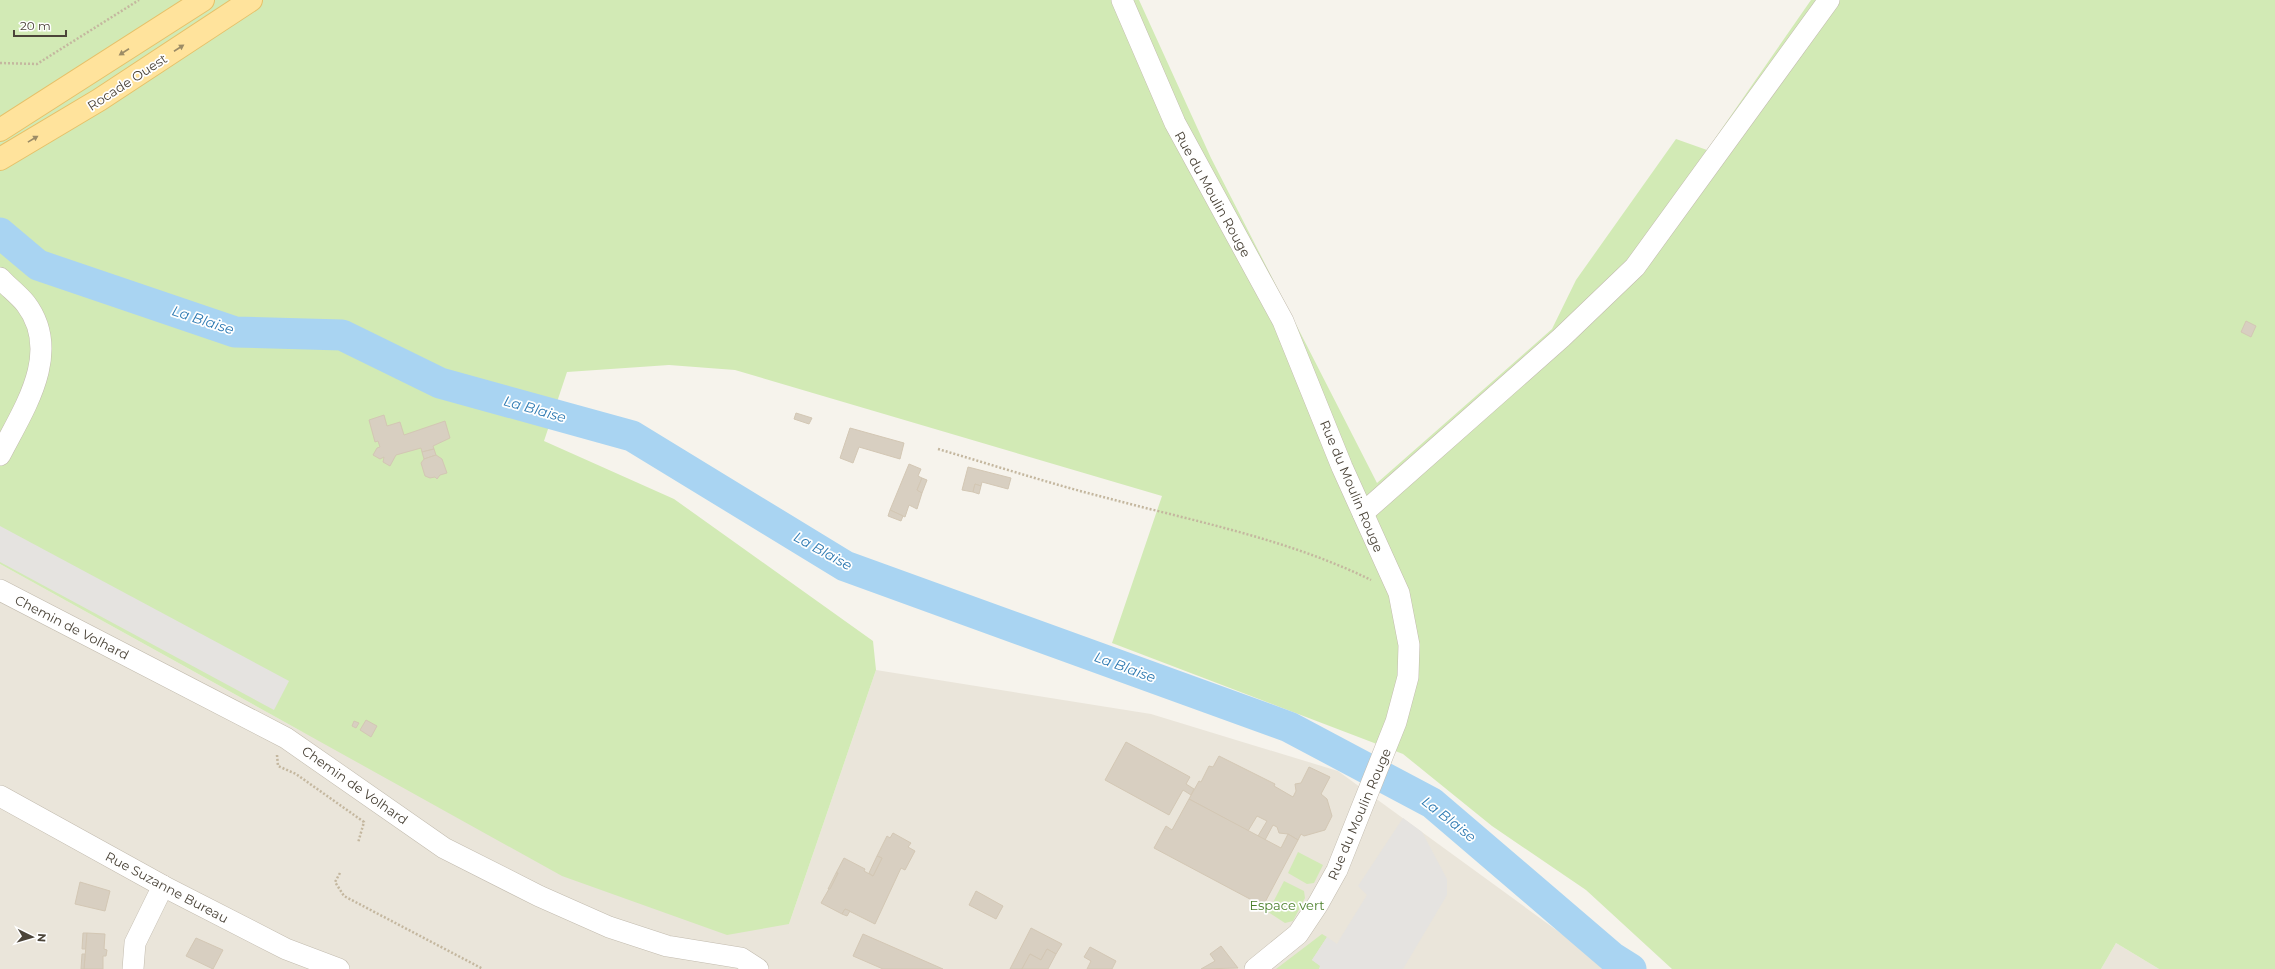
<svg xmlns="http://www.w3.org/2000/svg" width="2275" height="969" font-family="Montserrat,sans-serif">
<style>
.residential{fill:#eae5da}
.green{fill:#d2eab5}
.parking{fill:#e5e3e0}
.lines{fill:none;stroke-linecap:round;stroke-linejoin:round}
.river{stroke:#a9d4f2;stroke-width:31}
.building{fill:#d8cfc1;stroke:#d3c7b4}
.minor-casing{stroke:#c2bbae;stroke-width:22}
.major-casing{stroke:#e6c16a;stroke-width:24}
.path{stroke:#c4b79f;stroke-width:2.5;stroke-dasharray:2 2;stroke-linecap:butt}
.minor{stroke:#fff;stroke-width:21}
.major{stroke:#ffe39c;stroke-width:22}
.oneway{fill:#9c8c66}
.labels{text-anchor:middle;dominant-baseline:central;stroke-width:3.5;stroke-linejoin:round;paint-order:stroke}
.street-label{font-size:13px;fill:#4b4439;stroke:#fff}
.park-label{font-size:13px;fill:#4a7f2a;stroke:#fff}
.water-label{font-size:14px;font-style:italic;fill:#2e7ab2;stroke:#fff}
</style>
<rect width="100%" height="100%" fill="#f6f3ec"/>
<g class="residential">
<path d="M0 564 301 731 789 924 876 670 1151 714 1338 771 1610 969H0Z"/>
<path d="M2116 943 2159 969H2101Z"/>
</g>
<g class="green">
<path d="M0 0H1139L1211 158 1377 483 1552 329 1576 280 1676 139 1707 150 1811 0H2275V969H2159L2116 943 2101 969H1672L1586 890 1492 826 1403 754 1112 643 1162 496 735 370 669 365 567 372 544 441 674 499 873 641 876 670 789 924 727 935 562 876 0 564Z"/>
<path d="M1298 852 1323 865 1314 883 1307 884 1288 873Z"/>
<path d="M1284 881 1304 891 1305 898 1293 921 1285 923 1268 912Z"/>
<path d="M1322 934 1327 937 1312 960 1321 966 1319 969H1276Z"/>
</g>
<g class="parking">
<path d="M0 526 289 681 274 710 0 562Z"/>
<path d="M1403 818 1422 832 1447 879V895L1403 969H1319L1320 966 1312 960 1327 937 1337 944 1341 937 1367 895 1358 886Z"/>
</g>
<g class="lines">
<path class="river" d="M0 233 38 265 235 332 342 335 440 383 632 436 845 566 1289 727 1432 803 1612 957 1631 969"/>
</g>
<g class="building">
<path d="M2246 321 2256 326 2251 337 2241 332Z"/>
<path d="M796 413 812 418 809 424 794 419Z"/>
<path d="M384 415 387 426 400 422 404 435 445 421 450 438 433 446 434 449 422 452 421 448 396 455 390 466 383 462 384 457 380 459 373 455 377 448 380 447 378 441 375 442 369 420Z"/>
<path d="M850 428 904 443 900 459 859 447 853 463 840 458Z"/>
<path d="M434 449 436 455 424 459 422 452Z"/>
<path d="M436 455 442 459 447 473 440 475 437 479 435 477 430 478 425 476 421 463 424 459Z"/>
<path d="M909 464 921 469 918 476 922 478 917 490 922 493 917 509 909 505 905 517 890 510Z"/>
<path d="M968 467 1011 478 1008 489 982 482 981 486 975 484 973 492 962 490Z"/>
<path d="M922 478 927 480 922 493 917 490Z"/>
<path d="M975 484 981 486 979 494 973 492Z"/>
<path d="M890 510 903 516 901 521 888 516Z"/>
<path d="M366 720 377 726 371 737 360 730Z"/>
<path d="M354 721 359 723 356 728 352 726Z"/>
<path d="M1126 742 1190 777 1186 784 1194 789 1191 795 1183 790 1169 815 1105 780Z"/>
<path d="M1219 756 1275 784 1274 786 1293 797 1296 791 1295 784 1301 783 1309 767 1330 777 1321 794 1327 799 1332 816 1325 830 1304 836 1301 834 1298 840 1288 834 1279 833 1277 827 1273 825 1265 840 1258 836 1267 821 1257 816 1248 831 1189 799 1199 781 1201 782 1209 766 1213 767Z"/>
<path d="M1189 799 1281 848 1288 834 1298 840 1263 906 1154 848 1166 826 1172 830Z"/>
<path d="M893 833 911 843 908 847 915 851 905 870 901 868 875 924 845 909 842 914 821 903 838 873H836L844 858 865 869 864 871 873 876 882 858 877 856 887 836 890 838Z"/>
<path d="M877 856 882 858 873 876 869 873Z"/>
<path d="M836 873H838L830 889H828Z"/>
<path d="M80 882 110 891 105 911 75 904Z"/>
<path d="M976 891 1003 906 996 919 969 905Z"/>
<path d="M845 909 850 911 847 916 842 914Z"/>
<path d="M1031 928 1062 944 1056 954 1047 949 1041 960 1030 954 1022 969H1010Z"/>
<path d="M83 933H87L86 949H82Z"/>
<path d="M87 933 105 934 104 949 107 950 106 956H103V969H84Z"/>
<path d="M863 934 943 969H883L853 956Z"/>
<path d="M196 938 223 950 213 969 186 956Z"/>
<path d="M1221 946 1238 968 1201 969 1215 961 1210 954Z"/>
<path d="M1090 947 1116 961 1112 969H1087L1091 961 1084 957Z"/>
<path d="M1047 949 1056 954 1048 969H1022L1030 954 1041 960Z"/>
<path d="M82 954H85L84 969H81Z"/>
</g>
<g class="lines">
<defs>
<g id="minor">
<path d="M1122 0 1175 123 1283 321 1342 467 1399 593 1409 645 1408 677 1396 722 1337 870 1318 904 1298 934 1255 969"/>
<path d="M0 278C8 287 19 295 26 304 63 353 23 410 0 455"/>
<path d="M1363 513 1561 338 1635 267 1829 0"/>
<path d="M0 590 286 738 444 848 539 896 609 927 667 946 741 958 758 969"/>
<path d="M0 796 163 886 286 949 339 969"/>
<path d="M133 969 135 943 163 886"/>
</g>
<g id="major">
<path d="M0 130 203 0"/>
<path d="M0 159 99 100 251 0"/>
</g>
</defs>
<use href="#minor" class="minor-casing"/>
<use href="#major" class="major-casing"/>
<g class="path">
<path d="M0 63 37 64 139 0"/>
<path d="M938 449C993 465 1048 483 1103 497 1193 521 1288 539 1371 580"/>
<path d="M277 755 278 766 296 774 364 822 358 843"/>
<path d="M340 873 335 882 344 896 483 969"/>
</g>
<use href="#minor" class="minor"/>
<use href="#major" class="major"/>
</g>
<defs><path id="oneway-solid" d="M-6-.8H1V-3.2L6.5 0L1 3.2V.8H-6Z"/></defs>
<g class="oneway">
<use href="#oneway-solid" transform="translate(179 48) rotate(-33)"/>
<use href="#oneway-solid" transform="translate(124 52) rotate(147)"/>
<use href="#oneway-solid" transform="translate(33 139) rotate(-31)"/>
</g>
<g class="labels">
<g class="street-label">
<text transform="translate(127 82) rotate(-33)">Rocade Ouest</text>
<text transform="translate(1213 194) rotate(61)">Rue du Moulin Rouge</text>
<text transform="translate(1352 486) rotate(67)">Rue du Moulin Rouge</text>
<text transform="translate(72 627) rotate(27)">Chemin de Volhard</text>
<text transform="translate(355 785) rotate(35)">Chemin de Volhard</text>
<text transform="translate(1359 814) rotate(-67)">Rue du Moulin Rouge</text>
<text transform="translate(167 887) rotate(28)">Rue Suzanne Bureau</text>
</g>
<g class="park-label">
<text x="1287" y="905">Espace vert</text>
</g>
<g class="water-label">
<text transform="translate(203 320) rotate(18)">La Blaise</text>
<text transform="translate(535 409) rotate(16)">La Blaise</text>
<text transform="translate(823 551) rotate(29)">La Blaise</text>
<text transform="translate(1125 667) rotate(20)">La Blaise</text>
<text transform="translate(1449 819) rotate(38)">La Blaise</text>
</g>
</g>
<g transform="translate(32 937) rotate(95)" stroke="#ffffff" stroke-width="3" paint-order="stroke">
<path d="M0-3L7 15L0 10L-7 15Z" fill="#4b4439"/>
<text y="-6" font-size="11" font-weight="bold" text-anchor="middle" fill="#4b4439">N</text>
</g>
<path d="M14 30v6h52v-6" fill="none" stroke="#4b4439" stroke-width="2"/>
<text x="20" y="30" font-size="12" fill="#4b4439" stroke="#ffffff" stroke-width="3" paint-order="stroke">20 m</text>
</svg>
